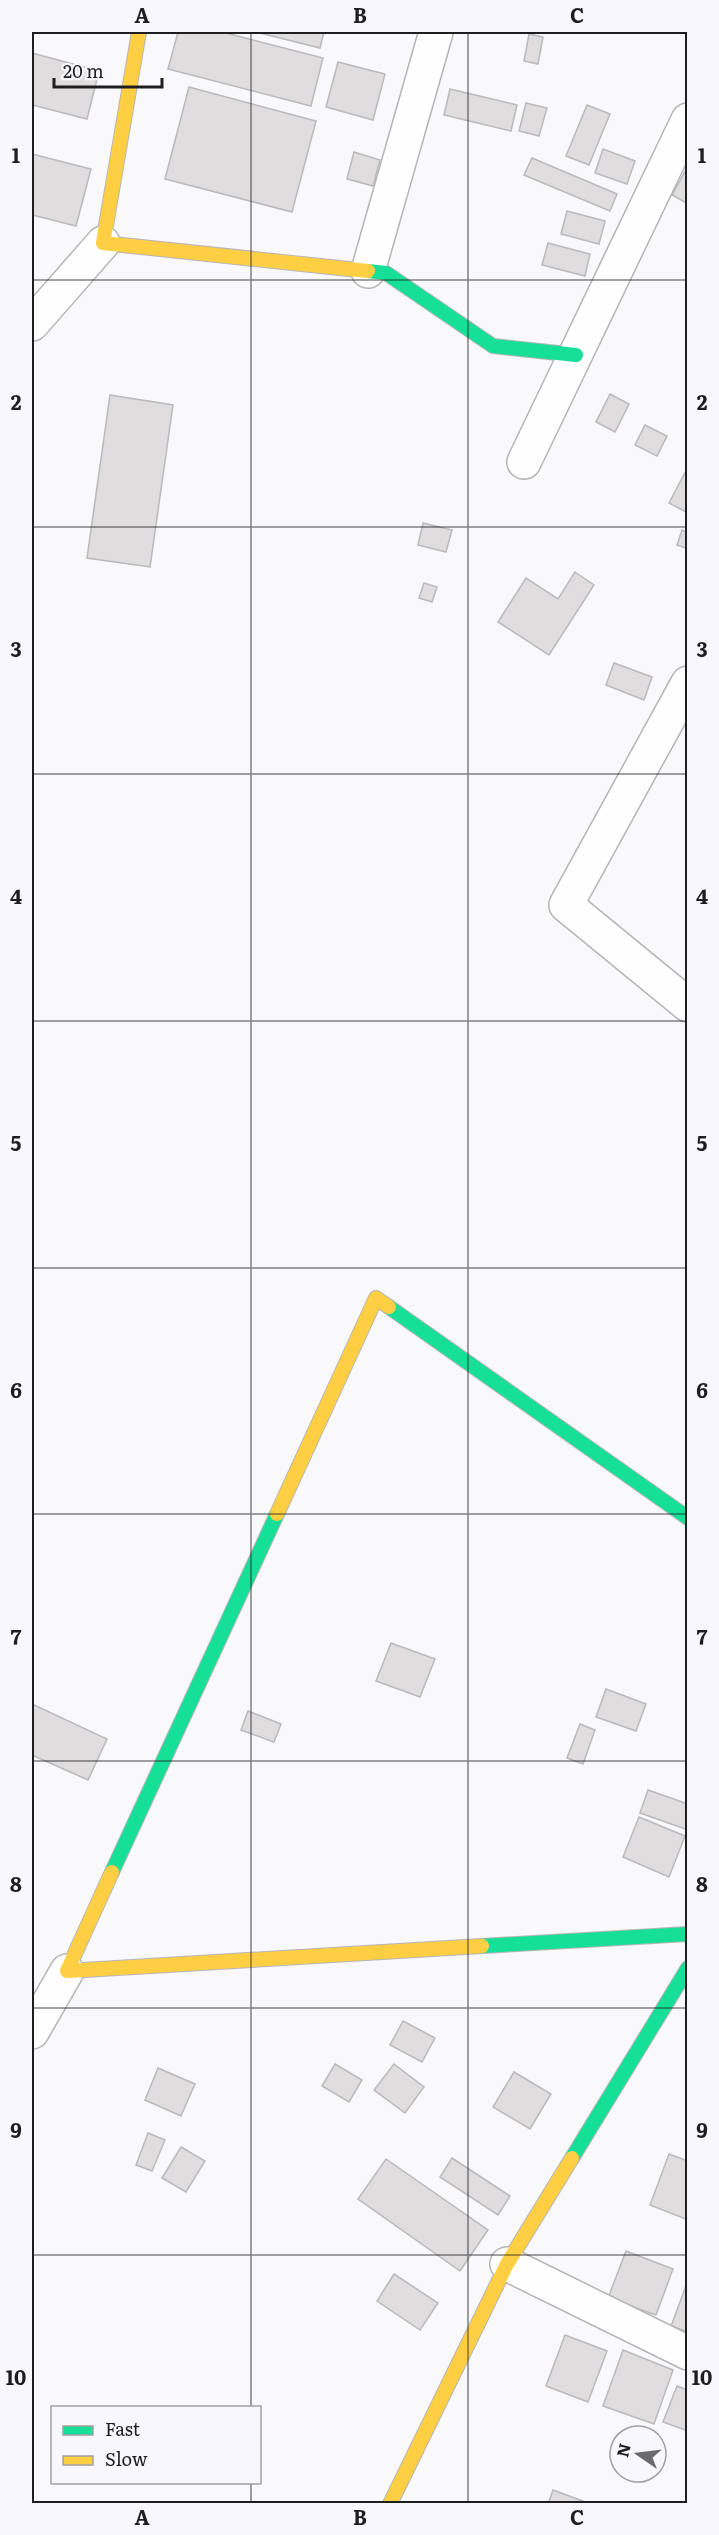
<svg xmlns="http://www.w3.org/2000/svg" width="719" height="2535" font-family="Literata,serif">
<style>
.building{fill:#dfddde;stroke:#bab9bb;stroke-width:1.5}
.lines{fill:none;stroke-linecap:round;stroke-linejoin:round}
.street-casing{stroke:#b5b5b7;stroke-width:36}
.fast-casing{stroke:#b5b5b7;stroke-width:16}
.slow-casing{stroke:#b5b5b7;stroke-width:16}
.street{stroke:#fefefe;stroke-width:33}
.fast{stroke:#16e098;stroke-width:14}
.slow{stroke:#ffcf43;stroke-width:14}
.grid{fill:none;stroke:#1e1d1f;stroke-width:1.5;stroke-opacity:0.55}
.neatline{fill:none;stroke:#1e1d1f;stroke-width:2}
.grid-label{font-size:20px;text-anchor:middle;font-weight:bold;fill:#1e1d1f}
</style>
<rect width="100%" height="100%" fill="#f9f8fb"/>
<g class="building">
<path d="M178 32H222L323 58 311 106 168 69Z"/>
<path d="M256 32H324L320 48Z"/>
<path d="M529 34 543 37 538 64 524 61Z"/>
<path d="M32 53 99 71 87 119 32 105Z"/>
<path d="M338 62 385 74 373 120 326 107Z"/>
<path d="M189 87 316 121 292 212 165 179Z"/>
<path d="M450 89 517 105 511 131 444 115Z"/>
<path d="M526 103 547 108 539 136 519 131Z"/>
<path d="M587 105 610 114 589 165 566 156Z"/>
<path d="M603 149 635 161 627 184 595 173Z"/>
<path d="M354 152 380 160 373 186 347 179Z"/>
<path d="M32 154 91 169 76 226 32 215Z"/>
<path d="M532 158 617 194 610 211 524 175Z"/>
<path d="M688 166V204L672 195Z"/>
<path d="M567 211 605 221 599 244 561 234Z"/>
<path d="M548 243 590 254 585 276 542 265Z"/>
<path d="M610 394 629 404 615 432 596 422Z"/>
<path d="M110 395 173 405 150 567 87 558Z"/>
<path d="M645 425 667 436 657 456 635 445Z"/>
<path d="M688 467V513L669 503Z"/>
<path d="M423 523 452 530 446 552 418 545Z"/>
<path d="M682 530 688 533V549L677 545Z"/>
<path d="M575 572 594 585 549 655 498 622 526 578 558 599Z"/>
<path d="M424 583 437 587 432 602 419 598Z"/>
<path d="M614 663 652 677 644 700 606 685Z"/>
<path d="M391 1643 435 1659 420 1697 376 1681Z"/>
<path d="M606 1689 646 1704 636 1731 596 1717Z"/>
<path d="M32 1704 107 1739 88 1780 32 1755Z"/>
<path d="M248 1711 281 1724 274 1742 241 1730Z"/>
<path d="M580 1724 595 1730 583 1764 567 1758Z"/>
<path d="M648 1790 688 1804V1830L640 1813Z"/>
<path d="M639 1817 685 1836 669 1877 623 1857Z"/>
<path d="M403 2021 435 2038 422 2062 390 2045Z"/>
<path d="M335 2064 362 2080 349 2102 322 2086Z"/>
<path d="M394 2064 424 2087 405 2113 374 2090Z"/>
<path d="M158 2068 195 2084 181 2116 145 2100Z"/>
<path d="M514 2072 551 2094 530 2129 493 2107Z"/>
<path d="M148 2133 165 2140 152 2171 136 2165Z"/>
<path d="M181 2147 205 2161 186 2192 162 2178Z"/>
<path d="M669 2154 688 2161V2220L650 2205Z"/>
<path d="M452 2158 510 2196 498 2215 440 2177Z"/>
<path d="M386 2159 488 2230 460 2271 358 2199Z"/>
<path d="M626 2251 673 2269 656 2315 608 2298Z"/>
<path d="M394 2274 438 2303 420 2330 377 2301Z"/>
<path d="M686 2286 688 2325 685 2331 671 2326Z"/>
<path d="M565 2335 607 2351 588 2402 546 2386Z"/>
<path d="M623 2350 673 2370 654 2424 603 2406Z"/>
<path d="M677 2386 688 2390V2431L663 2422Z"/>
<path d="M553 2490 591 2504H548Z"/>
</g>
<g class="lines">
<defs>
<g id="street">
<path d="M368 271 436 32"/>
<path d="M32 324 103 243"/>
<path d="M524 462 688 120"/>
<path d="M688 683 566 905 688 1005"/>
<path d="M32 2032 67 1971"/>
<path d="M507 2264 688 2353"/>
</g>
<g id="fast">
<path d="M368 271 386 273 493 346 576 355"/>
<path d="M389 1307 688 1518"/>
<path d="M112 1872 277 1514"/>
<path d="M482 1946 688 1934"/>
<path d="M572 2158 688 1968"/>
</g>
<g id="slow">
<path d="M139 32 103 243 368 271"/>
<path d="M277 1514 376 1298 389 1307"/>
<path d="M112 1872 67 1971 482 1946"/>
<path d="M390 2504 507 2264 572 2158"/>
</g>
</defs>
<use href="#street" class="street-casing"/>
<use href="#fast" class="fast-casing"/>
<use href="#slow" class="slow-casing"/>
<use href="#street" class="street"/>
<use href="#fast" class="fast"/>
<use href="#slow" class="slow"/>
</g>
<path class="grid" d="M251 32V2408M468 32V2504M32 280H688M32 527H688M32 774H688M32 1021H688M32 1268H688M32 1514H688M32 1761H688M32 2008H688M32 2255H688M251 2482V2504"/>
<rect width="719" height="2535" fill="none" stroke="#f8f7fc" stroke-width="66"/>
<rect x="51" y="2406" width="210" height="78" fill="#f8f7fc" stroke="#a1a0a4" stroke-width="1.5"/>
<rect x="63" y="2426" width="30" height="9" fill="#16e098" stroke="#a1a0a4" stroke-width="1.5"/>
<text x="105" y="2436" font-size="18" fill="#1e1d1f">Fast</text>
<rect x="63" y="2456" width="30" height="9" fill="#ffcf43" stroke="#a1a0a4" stroke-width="1.5"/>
<text x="105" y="2466" font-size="18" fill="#1e1d1f">Slow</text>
<g transform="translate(638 2454) rotate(284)"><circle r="28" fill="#f8f7fc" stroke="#a1a0a4" stroke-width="1.5"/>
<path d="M0-4.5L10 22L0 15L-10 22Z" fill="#6b6a6c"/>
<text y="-9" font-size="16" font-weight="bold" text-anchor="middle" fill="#1e1d1f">N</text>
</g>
<path d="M54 78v9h108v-9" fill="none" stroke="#1e1d1f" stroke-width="3"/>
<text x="63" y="78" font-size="18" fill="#1e1d1f" stroke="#f8f7fc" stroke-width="4.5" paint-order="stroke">20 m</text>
<rect x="33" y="33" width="653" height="2469" class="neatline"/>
<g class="grid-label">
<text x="142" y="23">A</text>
<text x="360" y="23">B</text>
<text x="577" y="23">C</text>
<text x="16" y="163">1</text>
<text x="702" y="163">1</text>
<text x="16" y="410">2</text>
<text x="702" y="410">2</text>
<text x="16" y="657">3</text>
<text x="702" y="657">3</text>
<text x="16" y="904">4</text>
<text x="702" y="904">4</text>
<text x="16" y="1151">5</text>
<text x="702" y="1151">5</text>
<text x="16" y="1398">6</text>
<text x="702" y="1398">6</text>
<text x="16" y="1645">7</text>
<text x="702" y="1645">7</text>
<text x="16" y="1892">8</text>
<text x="702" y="1892">8</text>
<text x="16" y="2138">9</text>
<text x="702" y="2138">9</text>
<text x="16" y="2385">10</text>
<text x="702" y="2385">10</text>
<text x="142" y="2525">A</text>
<text x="360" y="2525">B</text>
<text x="577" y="2525">C</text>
</g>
</svg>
